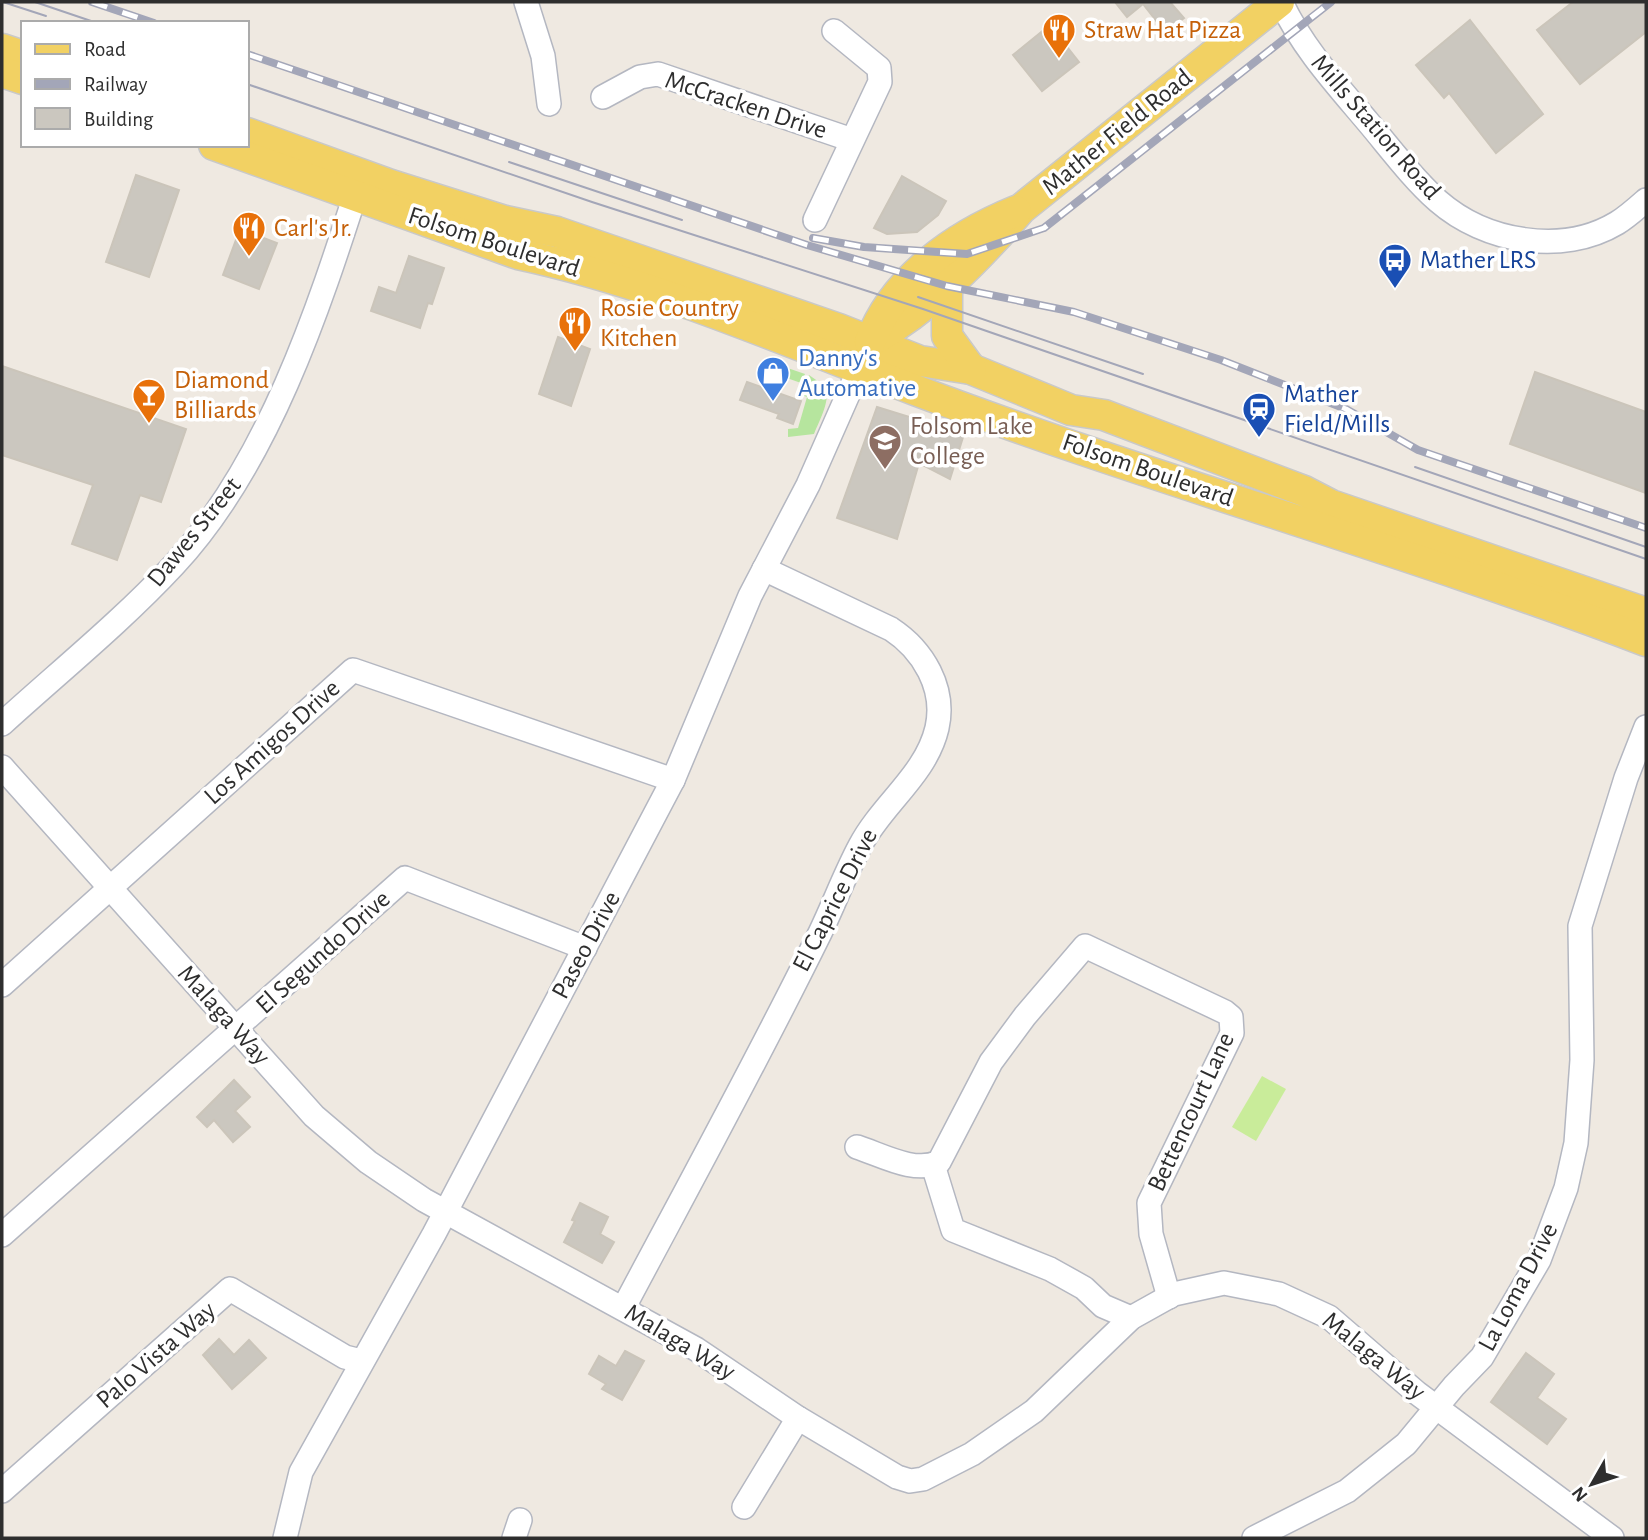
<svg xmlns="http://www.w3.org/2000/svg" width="1648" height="1540" font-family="'Alegreya Sans',sans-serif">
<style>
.green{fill:#b6e59e}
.pitch{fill:#c9ec9a}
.building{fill:#cbc7bf;stroke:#cbc5ba;stroke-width:2}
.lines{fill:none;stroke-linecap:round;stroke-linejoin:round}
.minor-casing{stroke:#b4b7c1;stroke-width:26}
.major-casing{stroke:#c9c9c9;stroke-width:33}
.minor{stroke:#fff;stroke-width:23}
.major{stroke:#f2d163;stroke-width:30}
.tram{stroke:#a3a6b8;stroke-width:2}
.rail-casing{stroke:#a3a6b8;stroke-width:8}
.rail{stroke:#fff;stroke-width:5;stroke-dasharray:16;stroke-linecap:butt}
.labels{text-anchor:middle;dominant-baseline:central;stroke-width:7;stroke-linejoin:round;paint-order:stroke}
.food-label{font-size:26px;fill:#c56008;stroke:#fff;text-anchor:start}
.street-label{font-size:26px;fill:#2e2e2e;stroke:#fff}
.transit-label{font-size:26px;fill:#164399;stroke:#fff;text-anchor:start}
.shop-label{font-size:26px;fill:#366cbe;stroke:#fff;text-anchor:start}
.education-label{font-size:26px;fill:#785e54;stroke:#fff;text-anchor:start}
</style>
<rect width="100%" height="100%" fill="#efe9e1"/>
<g class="green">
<path d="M776 364 805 374 801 383 784 377 775 369Z"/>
<path d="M809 375 826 387C830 402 820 419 814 434L788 437V429L798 428 807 397 802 395Z"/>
</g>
<path class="pitch" d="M1262 1076 1286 1089 1256 1141 1232 1127Z"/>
<g class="building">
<path d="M1115 2H1170L1184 18 1165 32 1143 4 1127 17Z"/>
<path d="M1573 2H1646V32L1580 84 1537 30Z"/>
<path d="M1470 20 1543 114 1496 153 1449 93 1444 98 1416 65Z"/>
<path d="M1050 25 1079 62 1042 91 1013 55Z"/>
<path d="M136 175 179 190 149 277 106 262Z"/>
<path d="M902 176 946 201 938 215 917 232 887 234 874 228Z"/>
<path d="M240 229 277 243 259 289 223 275Z"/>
<path d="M409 256 444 268 432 304 428 303 420 328 371 311 379 287 396 293Z"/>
<path d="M558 337 590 349 571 406 539 394Z"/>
<path d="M2 366 186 429 161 502 140 495 117 560 72 544 93 485 2 455Z"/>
<path d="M1535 372 1646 412V493L1510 444Z"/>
<path d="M747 382 801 401 793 424 777 418 779 414 740 400Z"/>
<path d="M877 407 964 434 950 479 919 463 897 539 837 518Z"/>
<path d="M234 1080 250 1097 235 1111 250 1127 233 1142 214 1120 207 1127 197 1117Z"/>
<path d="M580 1203 608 1217 600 1234 614 1242 602 1263 564 1242 575 1221 572 1220Z"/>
<path d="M219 1339 234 1355 249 1340 266 1358 232 1389 203 1355Z"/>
<path d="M625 1351 644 1361 622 1400 602 1389 606 1384 589 1374 599 1356 616 1366Z"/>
<path d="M1526 1353 1554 1374 1537 1398 1566 1419 1547 1444 1491 1402Z"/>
</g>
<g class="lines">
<defs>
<g id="minor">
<path d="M526 2 543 56 549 104"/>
<path d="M1281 2C1302 47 1336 84 1368 122 1390 148 1412 178 1438 201 1485 242 1562 256 1617 223 1627 217 1637 208 1646 200"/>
<path d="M603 97 640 77 658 74 852 140"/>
<path d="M815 220 880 82 879 68 834 31"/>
<path d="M2 724C59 672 121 622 174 565 268 464 318 311 360 180"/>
<path d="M2 767 314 1116 368 1162 424 1200 696 1349 798 1418 897 1477 910 1481 923 1479 972 1454 1034 1411 1131 1318 1174 1294 1224 1283 1279 1294 1329 1317 1417 1393 1612 1538"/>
<path d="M2 985 353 670 673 780"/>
<path d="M857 1147C882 1155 915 1174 939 1162L991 1062 1025 1016 1085 946 1225 1012 1231 1017 1232 1033 1149 1203 1151 1234 1169 1297"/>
<path d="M933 1165 953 1230 1050 1269 1084 1288 1103 1306 1131 1318"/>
<path d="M2 1235 405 878 585 948"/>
<path d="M624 1307C690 1183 758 1059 820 933 834 904 845 874 860 846 882 804 926 775 937 728 946 688 923 650 891 629L764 569"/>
<path d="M2 1491 230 1289 345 1357 361 1361"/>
<path d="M744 1507 798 1418"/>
<path d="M285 1538 301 1472 434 1234 673 780 750 596 808 485 865 356"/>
<path d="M514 1538 520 1520"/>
<path d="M1254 1538 1347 1491 1406 1444 1454 1386 1482 1357 1539 1260 1566 1188 1576 1143 1582 1060 1580 926 1626 778 1646 727"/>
</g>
<g id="major">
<path d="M2 49 23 56"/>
<path d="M2 72 23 79"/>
<path d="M247 133 391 185 505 221 557 232 656 266 839 329 920 361 971 369 1071 410 1104 415 1304 491 1331 505 1646 613"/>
<path d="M214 145 518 254C655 283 784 341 915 390 1156 481 1405 549 1646 641"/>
<path d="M947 286V336L971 369"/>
<path d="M870 342C930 308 976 261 1021 209L1279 2"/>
<path d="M870 342C894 278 955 236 1016 211"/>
</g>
</defs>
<use href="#minor" class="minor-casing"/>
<use href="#major" class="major-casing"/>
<use href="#minor" class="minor"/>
<use href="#major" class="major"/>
<g class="tram">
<path d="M3 2 46 16"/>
<path d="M35 2 97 23"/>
<path d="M247 84 592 202 923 309 1646 559"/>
<path d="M509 162 682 220"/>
<path d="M918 297 1143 374"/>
<path d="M1415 467 1646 547"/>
</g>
<defs>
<g id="rail">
<path d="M92 2 154 23"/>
<path d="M247 54 807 245 947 286 1074 312 1221 360 1346 409 1418 450 1646 528"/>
<path d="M813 238 864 247 967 254 1044 228 1331 2"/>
</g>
</defs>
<use href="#rail" class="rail-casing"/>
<use href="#rail" class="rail"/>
</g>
<defs>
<symbol id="restaurant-pin" viewBox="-11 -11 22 30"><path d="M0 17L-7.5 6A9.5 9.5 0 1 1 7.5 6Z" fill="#e8710a" stroke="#fff"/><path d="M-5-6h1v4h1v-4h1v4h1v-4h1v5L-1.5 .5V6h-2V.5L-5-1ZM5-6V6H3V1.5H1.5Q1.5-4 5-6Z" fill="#fff"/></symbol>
<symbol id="bus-pin" viewBox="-11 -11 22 30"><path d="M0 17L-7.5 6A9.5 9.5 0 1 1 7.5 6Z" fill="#1a4fb4" stroke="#fff"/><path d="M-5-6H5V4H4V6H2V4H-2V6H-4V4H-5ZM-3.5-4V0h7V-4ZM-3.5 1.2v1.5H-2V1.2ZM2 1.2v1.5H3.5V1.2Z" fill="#fff"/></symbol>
<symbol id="shop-pin" viewBox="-11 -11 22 30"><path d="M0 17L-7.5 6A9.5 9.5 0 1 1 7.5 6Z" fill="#3f7fe0" stroke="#fff"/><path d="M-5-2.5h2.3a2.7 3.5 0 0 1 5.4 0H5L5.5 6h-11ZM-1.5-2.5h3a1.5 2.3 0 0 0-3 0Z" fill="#fff"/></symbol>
<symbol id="bar-pin" viewBox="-11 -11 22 30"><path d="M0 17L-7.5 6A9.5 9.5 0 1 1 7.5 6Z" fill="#e8710a" stroke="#fff"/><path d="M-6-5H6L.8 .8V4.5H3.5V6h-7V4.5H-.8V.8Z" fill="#fff"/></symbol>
<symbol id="station-pin" viewBox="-11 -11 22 30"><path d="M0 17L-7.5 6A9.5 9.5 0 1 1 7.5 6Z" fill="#1a4fb4" stroke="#fff"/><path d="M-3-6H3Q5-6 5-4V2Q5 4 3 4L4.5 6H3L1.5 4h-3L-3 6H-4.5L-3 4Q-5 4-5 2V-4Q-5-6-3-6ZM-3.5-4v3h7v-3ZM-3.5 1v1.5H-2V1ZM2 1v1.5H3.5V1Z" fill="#fff"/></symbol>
<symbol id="university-pin" viewBox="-11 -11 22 30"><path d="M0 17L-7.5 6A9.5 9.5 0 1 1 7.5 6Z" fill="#8d6e63" stroke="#fff"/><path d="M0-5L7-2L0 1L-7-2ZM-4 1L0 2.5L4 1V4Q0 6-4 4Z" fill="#fff"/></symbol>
</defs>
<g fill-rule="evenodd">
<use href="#restaurant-pin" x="1040" y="11" width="38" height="52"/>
<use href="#restaurant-pin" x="230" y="209" width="38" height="52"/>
<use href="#bus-pin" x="1376" y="241" width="38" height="52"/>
<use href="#restaurant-pin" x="556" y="304" width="38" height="52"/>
<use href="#shop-pin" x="754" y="354" width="38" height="52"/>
<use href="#bar-pin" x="130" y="376" width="38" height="52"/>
<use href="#station-pin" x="1240" y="390" width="38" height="52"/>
<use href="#university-pin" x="866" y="422" width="38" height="52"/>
</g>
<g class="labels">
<g class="food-label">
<text x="1084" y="30">Straw Hat Pizza</text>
<text x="274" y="228">Carl's Jr.</text>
<text x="600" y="308">Rosie Country<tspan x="600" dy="30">Kitchen</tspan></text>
<text x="174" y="380">Diamond<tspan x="174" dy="30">Billiards</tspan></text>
</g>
<g class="street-label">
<text transform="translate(746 105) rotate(18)">McCracken Drive</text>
<text transform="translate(1376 127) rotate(49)">Mills Station Road</text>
<text transform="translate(1117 132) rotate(-39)">Mather Field Road</text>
<text transform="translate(494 242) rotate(18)">Folsom Boulevard</text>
<text transform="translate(1148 470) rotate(19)">Folsom Boulevard</text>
<text transform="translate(194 532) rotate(-51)">Dawes Street</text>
<text transform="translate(272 742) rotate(-42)">Los Amigos Drive</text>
<text transform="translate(835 900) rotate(-63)">El Caprice Drive</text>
<text transform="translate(586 945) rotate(-62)">Paseo Drive</text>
<text transform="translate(323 952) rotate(-42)">El Segundo Drive</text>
<text transform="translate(224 1015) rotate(48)">Malaga Way</text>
<text transform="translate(1191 1112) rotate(-65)">Bettencourt Lane</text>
<text transform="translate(1518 1287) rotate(-62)">La Loma Drive</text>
<text transform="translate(680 1342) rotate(31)">Malaga Way</text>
<text transform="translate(156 1355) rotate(-41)">Palo Vista Way</text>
<text transform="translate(1374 1356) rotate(39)">Malaga Way</text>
</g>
<g class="transit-label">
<text x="1420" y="260">Mather LRS</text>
<text x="1284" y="394">Mather<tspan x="1284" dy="30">Field/Mills</tspan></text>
</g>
<g class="shop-label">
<text x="798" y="358">Danny's<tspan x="798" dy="30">Automative</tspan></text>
</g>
<g class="education-label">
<text x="910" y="426">Folsom Lake<tspan x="910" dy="30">College</tspan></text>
</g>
</g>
<rect width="1648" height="1540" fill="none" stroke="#2e2e2e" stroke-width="7"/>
<rect x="21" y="21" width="228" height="126" fill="#ffffff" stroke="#ababab" stroke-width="2"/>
<rect x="35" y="44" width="35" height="10" fill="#f2d163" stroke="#ababab" stroke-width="2"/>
<text x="84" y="56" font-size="21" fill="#2e2e2e">Road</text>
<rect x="35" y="79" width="35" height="10" fill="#a3a6b8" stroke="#ababab" stroke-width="2"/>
<text x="84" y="91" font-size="21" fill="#2e2e2e">Railway</text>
<rect x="35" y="108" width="35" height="21" fill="#cbc7bf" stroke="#ababab" stroke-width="2"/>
<text x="84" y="126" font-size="21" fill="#2e2e2e">Building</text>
<g transform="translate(1592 1484) rotate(231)" stroke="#ffffff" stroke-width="5" paint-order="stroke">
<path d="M0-5L12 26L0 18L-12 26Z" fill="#2e2e2e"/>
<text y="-10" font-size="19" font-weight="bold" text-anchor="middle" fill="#2e2e2e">N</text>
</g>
</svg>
